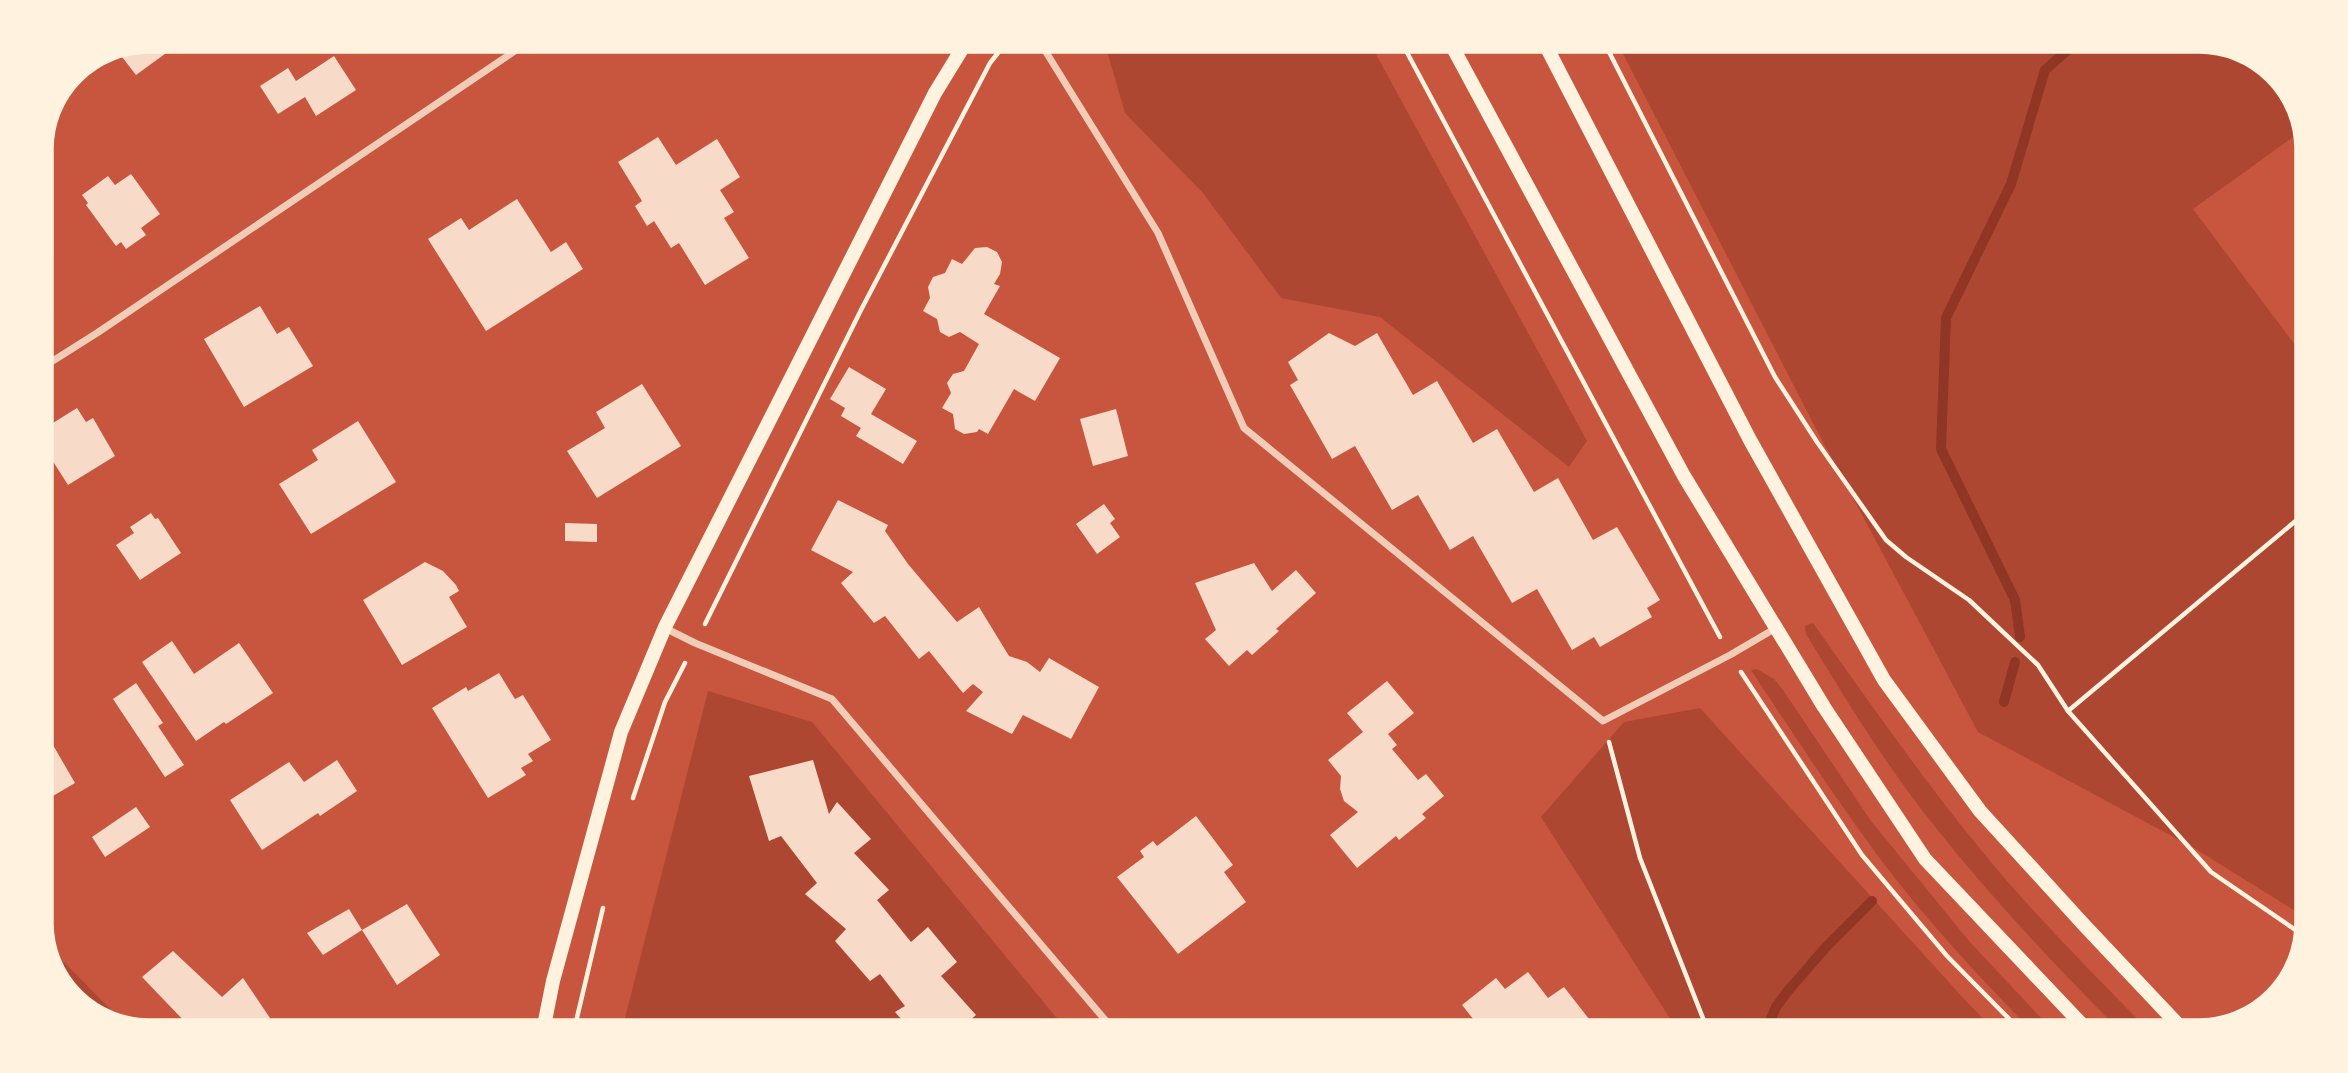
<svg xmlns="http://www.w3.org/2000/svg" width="2348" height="1073" font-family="Poppins,sans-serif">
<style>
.green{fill:#ae4732}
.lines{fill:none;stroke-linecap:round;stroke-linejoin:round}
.stream{stroke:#8f3625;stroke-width:10}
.building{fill:#f7dbc8}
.path{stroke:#fff3e0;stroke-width:4.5}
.minor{stroke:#f1ccb7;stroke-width:7}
.secondary{stroke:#fff3e0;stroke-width:14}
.rim{fill:none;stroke:#fff3e0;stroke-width:3.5}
</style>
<rect width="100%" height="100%" fill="#c8553d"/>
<g class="green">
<path d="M1105 44 1371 45 1587 441 1569 467 1380 317 1281 298 1203 193 1125 113Z"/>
<path d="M1619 46 2241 49 2289 88 2303 130 2193 209 2305 358 2300 914 2194 848 1978 732 1813 423Z"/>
<path d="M1813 623C1867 699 1921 777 1981 850 2033 914 2093 973 2151 1033L2121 1032C2057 967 1993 900 1936 828 1887 767 1846 700 1806 634L1805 626Z"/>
<path d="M1757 669 1774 679 1783 690 1871 821 1969 941 2054 1032H2033C1981 979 1929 923 1884 864 1837 801 1794 735 1751 670Z"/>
<path d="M708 691 812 722 1065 1028 623 1026Z"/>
<path d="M1700 708 1965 1000 1996 1032 1678 1031 1541 817 1624 722Z"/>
<path d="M44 942 125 1024H107L59 985Z"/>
</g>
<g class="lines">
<g class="stream">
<path d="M2020 637 2015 600 1941 449 1946 318 2011 184 2045 70 2070 48"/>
<path d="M2004 702 2015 662"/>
<path d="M1766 1031 1776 1007 1787 992 1826 947 1872 901"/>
</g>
</g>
<g class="building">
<path d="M149 40H162L169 51 136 75 119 53Z"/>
<path d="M334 56 356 90 316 116 305 97 278 114 260 86 288 68 296 81Z"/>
<path d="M658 137 676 165 717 139 740 177 720 190 734 212 724 218 749 258 705 285 679 243 671 248 654 221 647 226 635 206 642 201 618 162Z"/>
<path d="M131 174 160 214 141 228 146 235 126 249 121 242 116 246 86 205 88 203 82 195 108 176 115 185Z"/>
<path d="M517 199 551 252 566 242 583 269 486 331 428 239 461 218 469 230Z"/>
<path d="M987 247 997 252 1002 262 1000 274 994 284 1000 286 984 314 1060 358 1035 401 1014 389 988 434 979 429 977 432 964 434 955 429 953 414 942 408 951 393 947 383 953 374 964 371 979 344 960 332 949 337 940 332 937 319 923 311 930 298 928 287 933 277 945 273 952 259 962 264 975 248Z"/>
<path d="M260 306 277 334 289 327 313 366 244 407 204 339Z"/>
<path d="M1329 333 1355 346 1377 333 1413 395 1437 381 1473 443 1497 429 1534 492 1558 478 1593 540 1617 527 1660 600 1647 608 1652 617 1600 647 1594 637 1572 650 1537 589 1512 603 1473 536 1450 550 1418 495 1392 510 1355 446 1332 459 1290 385 1298 380 1288 362Z"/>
<path d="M849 367 886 389 871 414 917 441 903 464 856 436 861 428 841 416 845 408 830 399Z"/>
<path d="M642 384 681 446 597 498 567 451 605 428 596 412Z"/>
<path d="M77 408 86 422 93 418 115 456 68 485 40 441V431Z"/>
<path d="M1116 409 1128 456 1093 466 1080 419Z"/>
<path d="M358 421 396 482 311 534 279 484 318 460 312 450Z"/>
<path d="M838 500 888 525 885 531 908 564 957 622 979 607 1009 656 1027 662 1040 672 1049 658 1099 687 1071 739 1023 715 1012 734 966 711 983 692 973 684 963 693 929 651 919 659 885 616 874 623 841 583 853 572 811 550Z"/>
<path d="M1104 504 1115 519 1110 523 1120 537 1097 554 1076 524Z"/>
<path d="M151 513 155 519 158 518 181 553 140 580 116 545 134 533 130 527Z"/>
<path d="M565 523 597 524V542L565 541Z"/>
<path d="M425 562 443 571 456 585 459 591 449 597 467 627 402 665 363 600Z"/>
<path d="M1254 563 1272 591 1296 570 1316 593 1276 629 1279 631 1252 655 1247 650 1229 666 1205 639 1216 630 1195 583Z"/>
<path d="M172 641 194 674 239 643 273 693 226 724 224 722 196 741 142 662Z"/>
<path d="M499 673 515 699 523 695 551 740 528 754 533 761 521 768 526 775 488 798 432 708 466 687 468 691Z"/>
<path d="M1387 681 1414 713 1388 734 1397 745 1392 749 1418 780 1426 774 1444 796 1422 814 1426 818 1399 840 1396 836 1357 868 1330 835 1358 812 1344 801 1340 789 1341 776 1328 760 1363 732 1347 713Z"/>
<path d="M136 683 163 723 158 726 184 765 165 777 113 699Z"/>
<path d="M46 733 75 783 41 803V736Z"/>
<path d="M337 760 357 791 320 816 318 813 262 850 230 800 289 762 304 782Z"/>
<path d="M813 760 829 814 837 802 871 839 854 853 889 890 877 900 911 942 928 927 957 962 941 976 976 1015 961 1028H909L895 1012 905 1006 880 974 870 981 835 941 846 929 805 894 817 883 781 836 769 841 749 776Z"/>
<path d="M136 807 150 827 105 857 92 837Z"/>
<path d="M1196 816 1233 865 1224 872 1246 902 1178 954 1117 877 1144 857 1140 851 1153 841 1157 846Z"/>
<path d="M407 904 440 955 397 985 362 930Z"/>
<path d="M349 909 362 930 323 955 307 933Z"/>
<path d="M173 951 222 997 243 978 270 1018 258 1025H188L142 977Z"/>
<path d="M1528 972 1548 998 1564 987 1596 1028 1594 1030H1482L1462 1005 1496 978 1505 989Z"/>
</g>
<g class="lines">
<g class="path">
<path d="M1403 45 1720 637"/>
<path d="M1606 46 1775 377 1817 442 1886 540 1906 557 1969 600 2038 665 2068 711 2211 872 2300 933"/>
<path d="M705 624 861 310 990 63 1005 44"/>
<path d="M1741 672 1862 855 1947 956 2022 1032"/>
<path d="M2068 711 2304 514"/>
<path d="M1609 742 1640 858 1708 1031"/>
<path d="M633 798 665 702 685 663"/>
<path d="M575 1026 603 908"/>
</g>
<g class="minor">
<path d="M1041 44 1158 233 1244 428 1603 721 1730 655 1776 628"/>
<path d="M40 369 97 333 528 42"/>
<path d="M665 628 695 643 832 699 1112 1028"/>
</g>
<g class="secondary">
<path d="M1452 46 1684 476 1824 707 1925 859 2089 1032"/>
<path d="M1546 46 1750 440 1884 680 1980 811 2085 926 2186 1033"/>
<path d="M544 1026 553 981 621 732 665 627 935 93 965 44"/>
</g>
</g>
<path d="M0 0H2348V1073H0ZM149 52H2199A97 97 0 0 1 2296 149V923A97 97 0 0 1 2199 1020H149A97 97 0 0 1 52 923V149A97 97 0 0 1 149 52Z" fill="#fff3e0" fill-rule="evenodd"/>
<path class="rim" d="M149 52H2199A97 97 0 0 1 2296 149V923A97 97 0 0 1 2199 1020H149A97 97 0 0 1 52 923V149A97 97 0 0 1 149 52Z"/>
</svg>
